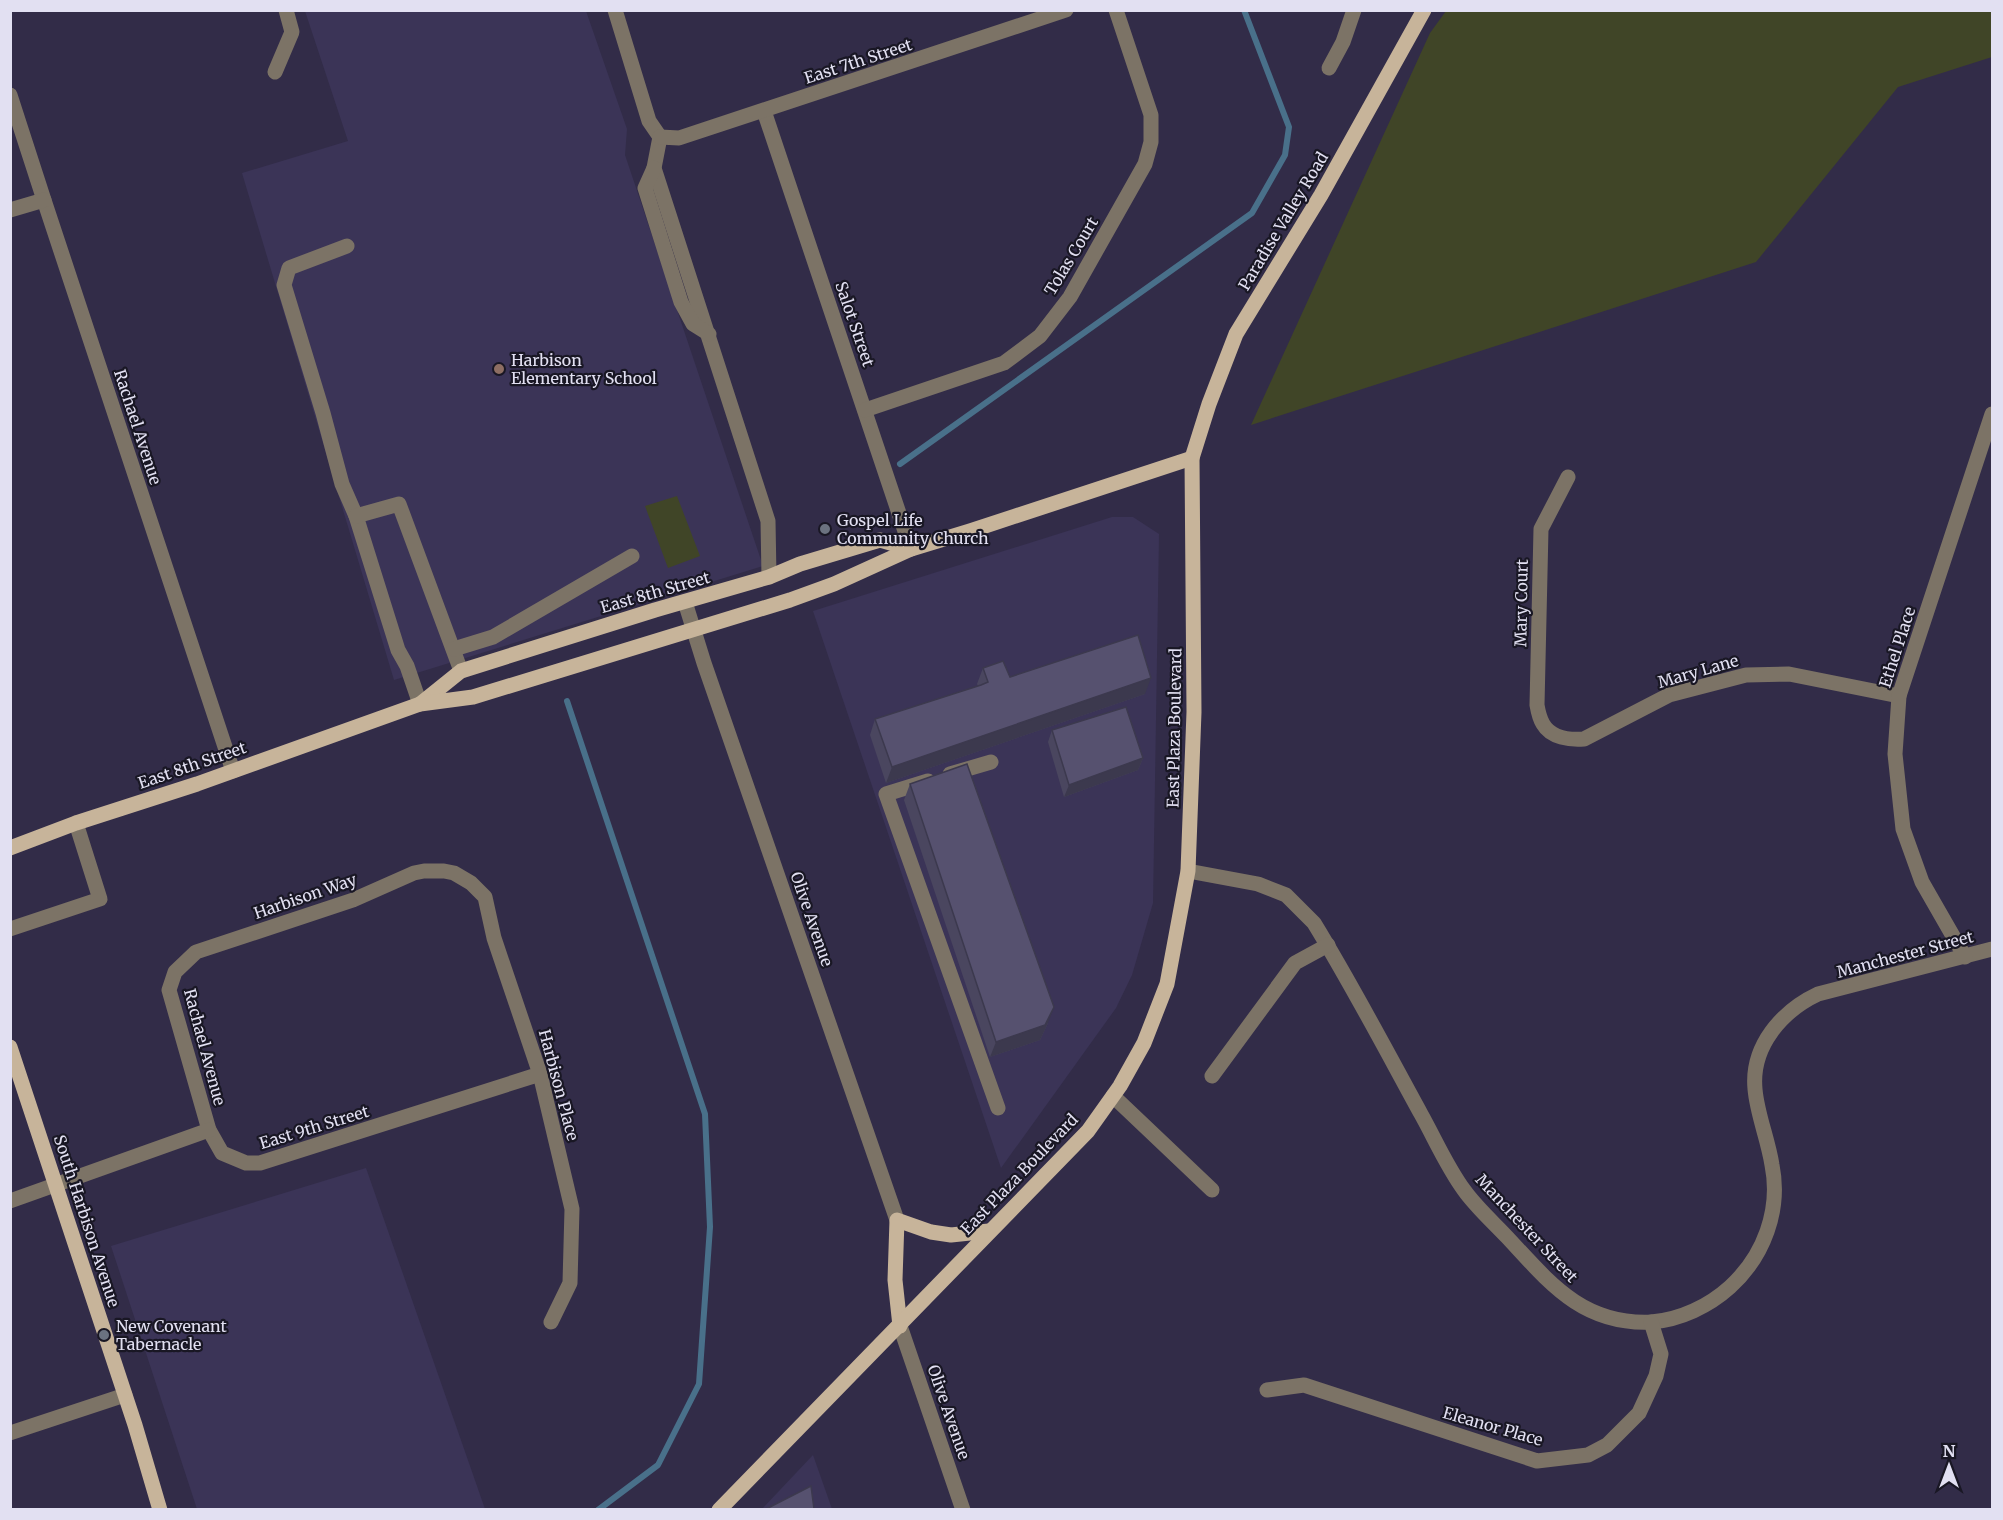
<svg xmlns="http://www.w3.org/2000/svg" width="2003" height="1520" font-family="Merriweather,serif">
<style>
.built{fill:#3b3457}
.green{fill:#404527}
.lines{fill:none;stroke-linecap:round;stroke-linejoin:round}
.stream{stroke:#49708a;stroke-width:6}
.minor{stroke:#7c7366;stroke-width:15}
.major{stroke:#c7b49a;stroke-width:15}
.wall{fill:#4a465f}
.shaded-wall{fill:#3c394e}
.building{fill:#56516f;stroke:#3c394e;stroke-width:1.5}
.education-dot{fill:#8d6e63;stroke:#191724;stroke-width:2}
.worship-dot{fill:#6b7280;stroke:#191724;stroke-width:2}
.labels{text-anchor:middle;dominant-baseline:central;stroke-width:4.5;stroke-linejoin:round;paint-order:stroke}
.street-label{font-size:16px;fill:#e2e0f2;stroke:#191724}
.poi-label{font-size:16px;fill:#e2e0f2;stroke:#191724;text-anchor:start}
</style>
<rect width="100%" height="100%" fill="#322c48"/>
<g class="built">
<path d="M305 11H586L627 129 625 155 763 566 394 680 242 173 348 141Z"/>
<path d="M1112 517H1133L1159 534 1153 903 1132 975 1116 1008 1001 1168 813 611Z"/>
<path d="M366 1168 485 1509H197L111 1246Z"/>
<path d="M813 1455 832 1509H762Z"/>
</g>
<g class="green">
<path d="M1446 11H1992V57L1898 87 1756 262 1251 425 1430 33Z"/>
<path d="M677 496 700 556 668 568 645 506Z"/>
</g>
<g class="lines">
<g class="stream">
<path d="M900 464 1252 213 1285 155 1289 127 1244 10"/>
<path d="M567 701 705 1114 710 1227 699 1384 658 1465 598 1510"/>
</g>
<g class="minor">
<path d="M615 10 649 121 660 137"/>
<path d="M1329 68 1343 42 1354 10"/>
<path d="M275 72 292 32 286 10"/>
<path d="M10 95 44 200 233 771"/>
<path d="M764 111 911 549"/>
<path d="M660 137 654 168 768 521 769 577"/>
<path d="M660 137 679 138 1066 10"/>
<path d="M654 168 645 188 681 302 693 324 709 334"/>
<path d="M10 210 44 200"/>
<path d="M347 246 289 268 284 285 323 413 342 484 356 516 398 650 407 666 420 704"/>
<path d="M865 410 1004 363 1040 336 1070 297 1145 164 1151 142V115L1116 10"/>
<path d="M1568 477 1541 529 1537 705C1538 711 1540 719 1543 724 1551 738 1570 740 1584 739L1669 695 1746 675 1789 674 1899 696"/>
<path d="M356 516 399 504 461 671"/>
<path d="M685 602 704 663 897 1220"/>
<path d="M454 649 493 637 632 556"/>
<path d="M950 774 991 762"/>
<path d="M928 781 886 794 998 1108"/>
<path d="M1188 871 1258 884 1286 895 1314 923C1352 985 1386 1050 1421 1114 1435 1139 1447 1167 1464 1190 1476 1207 1493 1222 1507 1237 1549 1282 1582 1325 1651 1322 1680 1320 1709 1306 1730 1287 1764 1256 1781 1210 1772 1165 1768 1139 1757 1114 1755 1089 1751 1046 1782 1011 1818 994L1992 949"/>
<path d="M10 929 100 899 76 823"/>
<path d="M1965 957 1922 882 1903 829 1895 754 1899 696 1992 414"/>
<path d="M540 1074 260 1163H246L222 1153 209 1130 169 990 175 972 196 952 353 900 414 873 424 871H444L454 873 471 883 485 897 494 938 540 1074 572 1209 570 1283 551 1322"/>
<path d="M1212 1076 1295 963 1328 945"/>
<path d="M1113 1096 1212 1190"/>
<path d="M10 1201 209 1130"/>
<path d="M900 1326 963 1510"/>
<path d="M1267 1390 1304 1385 1537 1461 1588 1455 1607 1445 1639 1413 1656 1376 1661 1354 1651 1322"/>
<path d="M10 1433 125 1395"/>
</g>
<g class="major">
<path d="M420 704 461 671 655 610 769 577 800 564 880 540 911 549"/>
<path d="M10 848 76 823 197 784 420 704 473 697 790 600 834 584 911 549 970 531 1192 458"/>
<path d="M10 1047 135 1425 160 1510"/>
<path d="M900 1326 895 1280 897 1220 931 1232 951 1235 989 1231"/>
<path d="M719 1510 1088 1131 1120 1086 1144 1043 1167 984 1188 871 1194 712 1192 458 1209 404 1236 334 1321 195 1424 10"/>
</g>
</g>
<g class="wall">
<path d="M983 668 1010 677 1145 694 886 783 870 735 875 719 978 686 977 684Z"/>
<path d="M1052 730 1143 758 1138 770 1064 797 1048 742Z"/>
<path d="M910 784 1048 1023 1040 1040 990 1057 904 800Z"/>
</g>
<g class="shaded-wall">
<path d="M1151 678 1145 694 886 783 892 767Z"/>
<path d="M1143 758 1138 770 1064 797 1069 785Z"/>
<path d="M1054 1007 1048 1023 1040 1040 990 1057 996 1042Z"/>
</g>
<g class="building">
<path d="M1138 635 1151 678 892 767 875 719 981 685 988 682 983 668 1003 661 1010 677Z"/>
<path d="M1126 707 1143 758 1069 785 1052 730Z"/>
<path d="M967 764 1054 1007 1045 1025 996 1042 910 784Z"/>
<path d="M811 1486 814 1509H766Z"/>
</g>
<circle class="education-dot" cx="499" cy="369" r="6"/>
<g class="worship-dot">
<circle cx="825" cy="529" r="6"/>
<circle cx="104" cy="1335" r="6"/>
</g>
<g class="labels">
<g class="street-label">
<text transform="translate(858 61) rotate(-18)">East 7th Street</text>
<text transform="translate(1283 221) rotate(-59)">Paradise Valley Road</text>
<text transform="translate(1071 256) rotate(-59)">Tolas Court</text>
<text transform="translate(855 324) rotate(71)">Salot Street</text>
<text transform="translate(138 427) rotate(72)">Rachael Avenue</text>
<text transform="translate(655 592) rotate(-16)">East 8th Street</text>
<text transform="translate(1521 603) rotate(-89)">Mary Court</text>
<text transform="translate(1897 647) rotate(-72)">Ethel Place</text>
<text transform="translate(1698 671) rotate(-16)">Mary Lane</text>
<text transform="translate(1174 728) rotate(-89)">East Plaza Boulevard</text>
<text transform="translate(192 765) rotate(-19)">East 8th Street</text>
<text transform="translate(305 896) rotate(-19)">Harbison Way</text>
<text transform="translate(812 919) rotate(71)">Olive Avenue</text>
<text transform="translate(1905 954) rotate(-15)">Manchester Street</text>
<text transform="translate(205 1047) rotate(75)">Rachael Avenue</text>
<text transform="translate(559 1085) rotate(75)">Harbison Place</text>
<text transform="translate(314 1127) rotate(-17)">East 9th Street</text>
<text transform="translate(1019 1174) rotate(-46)">East Plaza Boulevard</text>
<text transform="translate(87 1221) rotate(72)">South Harbison Avenue</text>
<text transform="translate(1527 1228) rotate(47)">Manchester Street</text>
<text transform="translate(949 1412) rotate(71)">Olive Avenue</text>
<text transform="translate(1493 1426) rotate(16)">Eleanor Place</text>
</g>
<g class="poi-label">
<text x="511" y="360">Harbison<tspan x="511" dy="18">Elementary School</tspan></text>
<text x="837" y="520">Gospel Life<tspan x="837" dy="18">Community Church</tspan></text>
<text x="116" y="1326">New Covenant<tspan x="116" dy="18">Tabernacle</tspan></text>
</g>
</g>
<rect width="2003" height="1520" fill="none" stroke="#e2e0f2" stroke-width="24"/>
<g transform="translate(1949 1466)" stroke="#191724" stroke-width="4.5" paint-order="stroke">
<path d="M0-4.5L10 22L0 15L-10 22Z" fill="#e2e0f2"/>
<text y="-9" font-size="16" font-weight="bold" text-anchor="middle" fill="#e2e0f2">N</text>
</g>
</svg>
